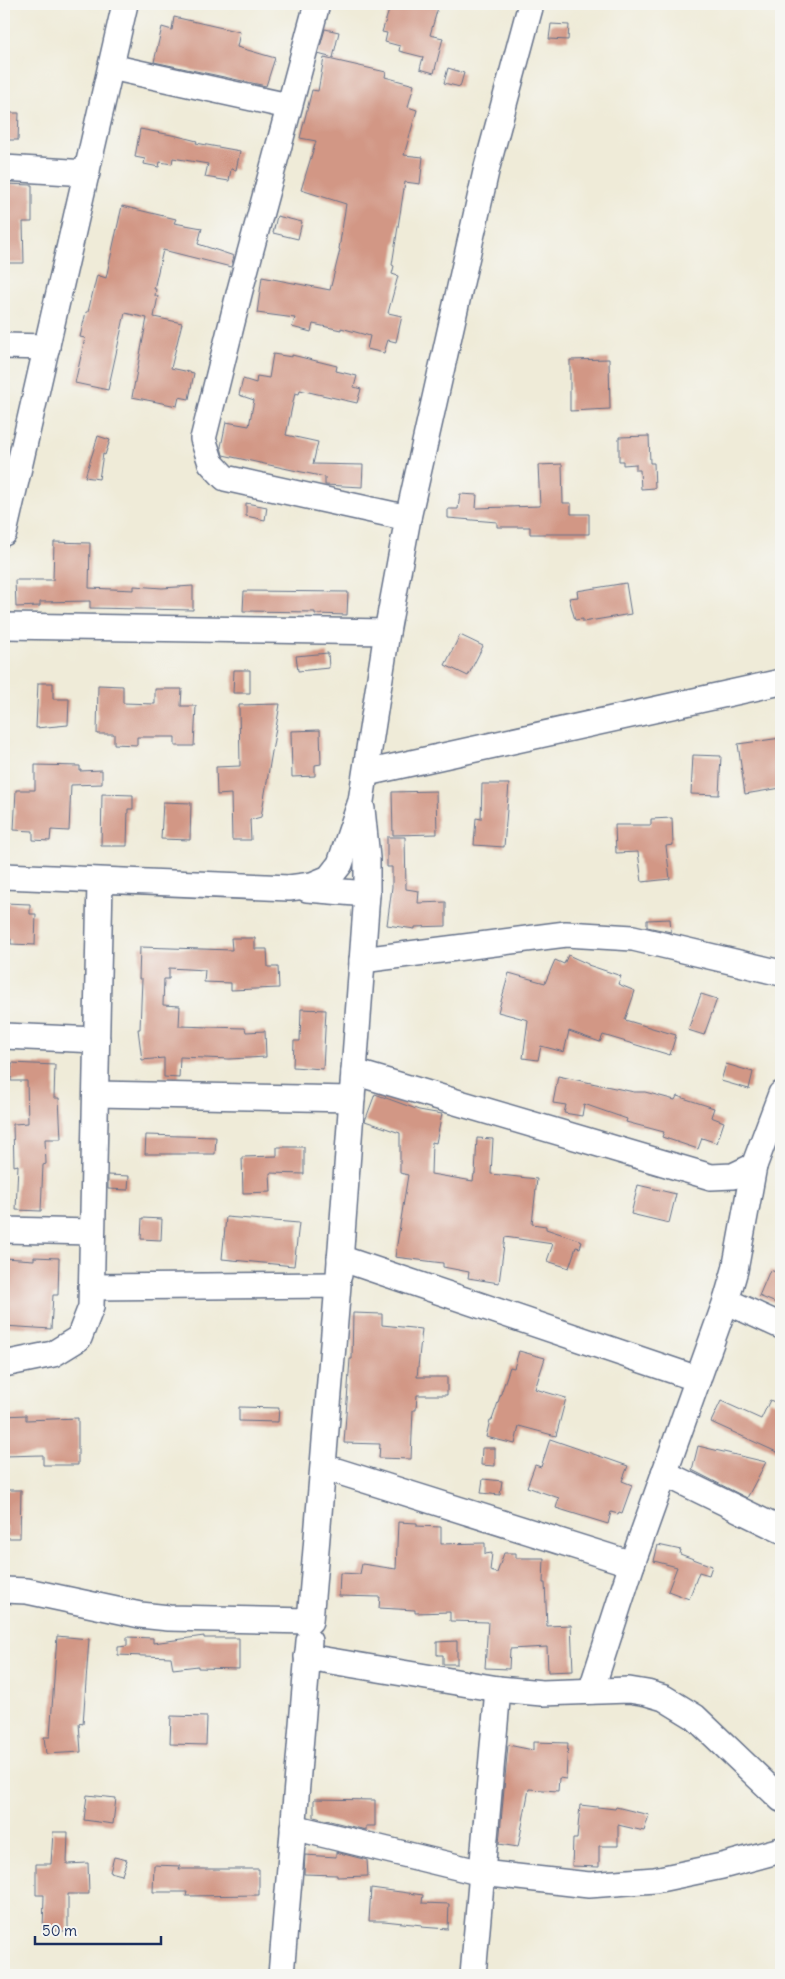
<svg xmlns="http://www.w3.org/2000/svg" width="785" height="1979" font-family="Delius,sans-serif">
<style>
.building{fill:#d29785}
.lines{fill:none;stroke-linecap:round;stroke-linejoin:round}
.minor-casing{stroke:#657189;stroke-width:28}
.minor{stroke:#fff;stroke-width:25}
</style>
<rect width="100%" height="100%" fill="#f6f6f2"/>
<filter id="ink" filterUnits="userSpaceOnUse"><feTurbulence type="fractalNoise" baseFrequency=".02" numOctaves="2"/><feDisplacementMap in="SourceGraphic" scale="10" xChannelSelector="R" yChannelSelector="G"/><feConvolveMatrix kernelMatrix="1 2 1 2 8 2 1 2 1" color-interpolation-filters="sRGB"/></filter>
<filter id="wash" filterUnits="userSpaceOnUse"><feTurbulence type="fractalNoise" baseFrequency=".0096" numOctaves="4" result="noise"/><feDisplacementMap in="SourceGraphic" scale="20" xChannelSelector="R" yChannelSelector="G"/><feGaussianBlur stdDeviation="1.12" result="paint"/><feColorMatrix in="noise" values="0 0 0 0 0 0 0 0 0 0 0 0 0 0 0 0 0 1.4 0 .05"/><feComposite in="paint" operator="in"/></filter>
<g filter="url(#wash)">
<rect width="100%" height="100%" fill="#efebd8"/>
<g id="blocks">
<g class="building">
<path d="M391 4H439L430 35 443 38 434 73 420 69 423 57 399 51 400 46 385 42 387 33 382 32Z"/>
<path d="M174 17 240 32 237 47 275 58 266 86 154 62 162 27 172 30Z"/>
<path d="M551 24 569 25 568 40 549 39Z"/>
<path d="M325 29 339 32 333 58 318 54Z"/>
<path d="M324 58 386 72 385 77 414 85 408 107 417 110 404 155 423 157 420 184 405 182 392 265 394 266 392 274 398 276 388 313 402 316 396 342 388 340 384 353 367 349 370 336 341 328V330L313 324 311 332 292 327 295 318 257 313 262 277 330 290 340 250 339 249 346 204 301 190 316 141 300 138 312 90 318 91Z"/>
<path d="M448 68 464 73 460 87 444 83Z"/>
<path d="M4 113H19L18 140H4Z"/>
<path d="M140 129 177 136 197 141 196 143 240 151 236 170 231 169 229 181 205 177 208 164 173 158 172 164 160 162 159 167 144 164 145 159 135 157Z"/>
<path d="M4 184 32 185V222H23L24 263H4Z"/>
<path d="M122 206 176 219 174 223 202 228 198 244 234 256 231 267 163 250 154 289H156L155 296H158L154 317 182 323 171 368 194 373 189 399 179 397 177 406 132 397 147 318 125 313 108 390 75 383 85 338 80 337 86 312H88L97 275 106 278Z"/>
<path d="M277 216 302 222 298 239 273 233Z"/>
<path d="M273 354 292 357V355L337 366 336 371 357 376 354 387 361 389 357 403 300 390 299 394 295 393 286 435 318 442 313 464 363 465 362 487 325 485V477L223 455 221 447 226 422 249 426 254 400 239 395 243 379 256 383 257 376 269 378Z"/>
<path d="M609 359 610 409 570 411V360Z"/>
<path d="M98 436 110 440 105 455 103 454 99 479 85 477Z"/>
<path d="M649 436 650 463H654L655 488 641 489 640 470H636V464L623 465V461H619V437Z"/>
<path d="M562 464 563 503H571V514H589V534H530V527H497V522L448 518V509H458L460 494 477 495 476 508 540 506 538 465Z"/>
<path d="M246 503 267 507 265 520 246 516Z"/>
<path d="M54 542 90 543 89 588 134 590V586L162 588 193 586V610L90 608V601L40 602V606L16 607 15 580H53Z"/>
<path d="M626 583 631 614 583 622V619L575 620 569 598 578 597 577 591Z"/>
<path d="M244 591 348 592 347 615 315 614V612L243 611Z"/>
<path d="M460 635 483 646 468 676 445 665Z"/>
<path d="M328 653 329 668 298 671 296 656Z"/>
<path d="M234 670H250V693H233Z"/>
<path d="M38 683H53V699H69L68 725 36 728Z"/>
<path d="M98 685 123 686V703L155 704V689H182L181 706H196L194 746H175V737H137V745L114 744V734H97Z"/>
<path d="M280 704 261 817 250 820 251 840H232L231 794 217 795 216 767 240 766 239 705Z"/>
<path d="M320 730 321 764 315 765V776L292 777 291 731Z"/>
<path d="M781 738V788L745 794 738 744Z"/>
<path d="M693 755 721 756 719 795 691 794Z"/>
<path d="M35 765 80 766V771L102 770V784L71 785 69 831 51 830 50 841 33 840V831L14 830 16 790H35Z"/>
<path d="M482 784H509L504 847 474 845 476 818 481 819Z"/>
<path d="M436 791 437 834 393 835 392 792Z"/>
<path d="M102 794 133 795V809H128L127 846H101Z"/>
<path d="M163 802 191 803 190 840 161 839Z"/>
<path d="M672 818 673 845 666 846 670 879 642 882 638 852 616 853 615 825H651V819Z"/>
<path d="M387 837H405L406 889 419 891 418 903 446 902V926L415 927V929L387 925 392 887V867H387Z"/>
<path d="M4 903 30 904V914H36L35 945 11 944V939H4Z"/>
<path d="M670 919 671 932 647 927V920Z"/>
<path d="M231 938H255V949H267L268 967H278L279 988 231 990V983L204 982 205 970 169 968V979H164L163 1005 180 1006 179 1026 243 1028H245L246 1032 265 1031 266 1057 229 1059 180 1057 179 1078 164 1077V1058L142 1060 138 1029H140L142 979H139L140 947 232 950Z"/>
<path d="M568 955 588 964V965L621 976 618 984 635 991 625 1020 676 1035 670 1055 603 1035 600 1042 569 1031 564 1052 541 1046 538 1060 523 1058 528 1020 498 1012 509 973 545 983 555 960 564 964Z"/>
<path d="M701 994 717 999 704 1035 688 1030Z"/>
<path d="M301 1009 326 1010 323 1069 293 1067 294 1041H300Z"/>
<path d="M12 1063 55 1065 54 1098H59L61 1139H45L46 1164 43 1165 41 1211 16 1210 18 1165 14 1166 13 1124 28 1123 27 1081H11Z"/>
<path d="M726 1064 753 1072 749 1089 721 1081Z"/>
<path d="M558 1076 634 1092H645L675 1100 677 1096 714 1108 711 1117 724 1122 717 1143 702 1138 698 1149 662 1137 664 1132 626 1122 627 1119 584 1104 582 1116 564 1113 566 1105 553 1103Z"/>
<path d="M375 1094 419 1110 442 1114 436 1143 432 1142 431 1174 473 1181 474 1174H475L477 1138 493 1139 491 1174 537 1179 532 1224 546 1226V1229L582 1241 580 1248 576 1247 569 1268 547 1261 553 1244 505 1237 499 1283 468 1278 469 1272 443 1267V1263L395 1257 408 1175 400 1173V1133L365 1121Z"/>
<path d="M146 1135 216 1137 215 1154H145Z"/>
<path d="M277 1147H304V1174L270 1173 271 1192 243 1193 242 1157 277 1156Z"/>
<path d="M108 1175 129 1176 128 1190 108 1189Z"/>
<path d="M638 1185 676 1194 669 1223 631 1214Z"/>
<path d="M226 1217 299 1223 294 1266 222 1259Z"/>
<path d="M142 1218 162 1219 161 1240 141 1239Z"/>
<path d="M34 1257 59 1258 58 1295H53L51 1329 4 1326V1258L34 1260Z"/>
<path d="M770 1270 781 1274V1305L759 1296Z"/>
<path d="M353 1313 382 1314V1325L422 1329 417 1377H447V1395H417L416 1410H413L411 1459 379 1458 380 1444 344 1443 350 1359H352Z"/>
<path d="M519 1351 545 1358 535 1389 566 1398 556 1436 519 1426 515 1444 486 1437 490 1420H492L510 1367 514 1368Z"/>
<path d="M770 1400 781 1405V1454L711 1422 721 1401 761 1419Z"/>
<path d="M239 1407 279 1408 278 1422 239 1421Z"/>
<path d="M26 1415V1420L78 1418V1465H43V1455L4 1456V1416Z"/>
<path d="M550 1439 628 1466 622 1481 632 1485 622 1513 619 1512 618 1514 611 1512 608 1524 556 1508 559 1498 527 1487 535 1465 541 1467Z"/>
<path d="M698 1446 766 1462 747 1498 692 1470Z"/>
<path d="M482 1448H495V1466L481 1465Z"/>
<path d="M483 1479 502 1481 500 1495 481 1493Z"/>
<path d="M4 1490H21L20 1538H7V1526H4Z"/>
<path d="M398 1522 417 1523V1526L441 1527V1544L485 1543V1554L492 1553 490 1571 497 1573 504 1553H516V1558H544L543 1583H545L547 1626 571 1625 573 1671 548 1672 547 1647 510 1649 509 1669 485 1668 488 1622 450 1621V1612L415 1613V1610L379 1608 380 1597 339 1596 340 1573 360 1574 362 1564 396 1569Z"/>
<path d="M658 1545 681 1550 680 1554 712 1566 709 1575 699 1572 689 1599 668 1591 677 1567 654 1561Z"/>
<path d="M57 1636 89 1639 83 1724 79 1723 81 1752 46 1754 44 1737H50Z"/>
<path d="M204 1636V1638H239V1669L198 1668V1666L173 1669 171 1657 118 1655V1647L127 1646V1637L153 1638V1643Z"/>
<path d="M457 1641V1664H443V1655H437V1642Z"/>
<path d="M171 1716 207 1717 206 1745 170 1744Z"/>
<path d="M533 1742 568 1743 566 1779 559 1778 558 1791 529 1789 518 1847 499 1844 508 1745 533 1750Z"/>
<path d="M87 1795 116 1798 113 1824 84 1820Z"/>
<path d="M314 1799 375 1800V1826H366V1830L314 1817Z"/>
<path d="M580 1805 615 1809 616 1807 649 1815 644 1831 618 1825V1846H599V1867L572 1866 573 1839H577Z"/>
<path d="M53 1832H68L67 1864 88 1863 89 1894H68V1931H43L44 1895H36V1864H51Z"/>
<path d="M336 1852 367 1860 368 1876 337 1877V1875L304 1874 305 1855 336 1857Z"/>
<path d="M114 1857 127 1860 122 1875 110 1872Z"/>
<path d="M154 1865 180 1866 179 1869H259V1895L186 1896 187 1892H153Z"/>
<path d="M371 1888 423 1895 422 1903 449 1904 448 1929 421 1927 422 1925 384 1921H369Z"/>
</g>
</g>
</g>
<g filter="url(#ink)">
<use href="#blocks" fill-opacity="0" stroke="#657189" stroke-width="1"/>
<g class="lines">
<defs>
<g id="minor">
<path d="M317 4 240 290 203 439 211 463 225 478 408 518"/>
<path d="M111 67 288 106"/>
<path d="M4 168 87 173"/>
<path d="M4 346 47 347"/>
<path d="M4 533 125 4"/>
<path d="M4 626 387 632"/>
<path d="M366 773 781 682"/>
<path d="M4 876 289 888 312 885 329 878 340 864 361 801 387 632 408 518 487 167 531 4"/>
<path d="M307 889 367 894"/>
<path d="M362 960 566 934 633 938 781 973"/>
<path d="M4 1036 97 1040"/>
<path d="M354 1072 711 1177 733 1176 754 1166 781 1094"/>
<path d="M96 1094 352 1099"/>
<path d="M4 1230 92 1232"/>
<path d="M340 1258 698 1379 726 1301 735 1270 754 1166"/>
<path d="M339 1275 367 894V858L362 809"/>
<path d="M726 1301 781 1326"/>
<path d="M4 1364 53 1354 79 1338 91 1307 100 881"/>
<path d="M324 1467 632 1564"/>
<path d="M664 1473 781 1530"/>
<path d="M4 1590 27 1591 140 1615 169 1618 310 1621 338 1285 91 1287"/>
<path d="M307 1657 498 1689 542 1693 629 1690 647 1693 664 1698 695 1717 781 1799"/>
<path d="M591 1691 632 1564 698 1379"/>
<path d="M293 1827 482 1873 589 1885 655 1880 722 1866 781 1850"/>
<path d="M281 1975 309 1641"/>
<path d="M473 1975 498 1689"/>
</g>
</defs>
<use href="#minor" class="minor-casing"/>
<use href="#minor" class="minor"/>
</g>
</g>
<rect width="785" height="1979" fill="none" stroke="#f6f6f2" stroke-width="20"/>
<path d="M35 1936v8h126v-8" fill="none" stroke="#1b2f5e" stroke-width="2.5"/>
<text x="42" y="1936" font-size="15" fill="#1b2f5e" stroke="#f6f6f2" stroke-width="4" paint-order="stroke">50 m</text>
</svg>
